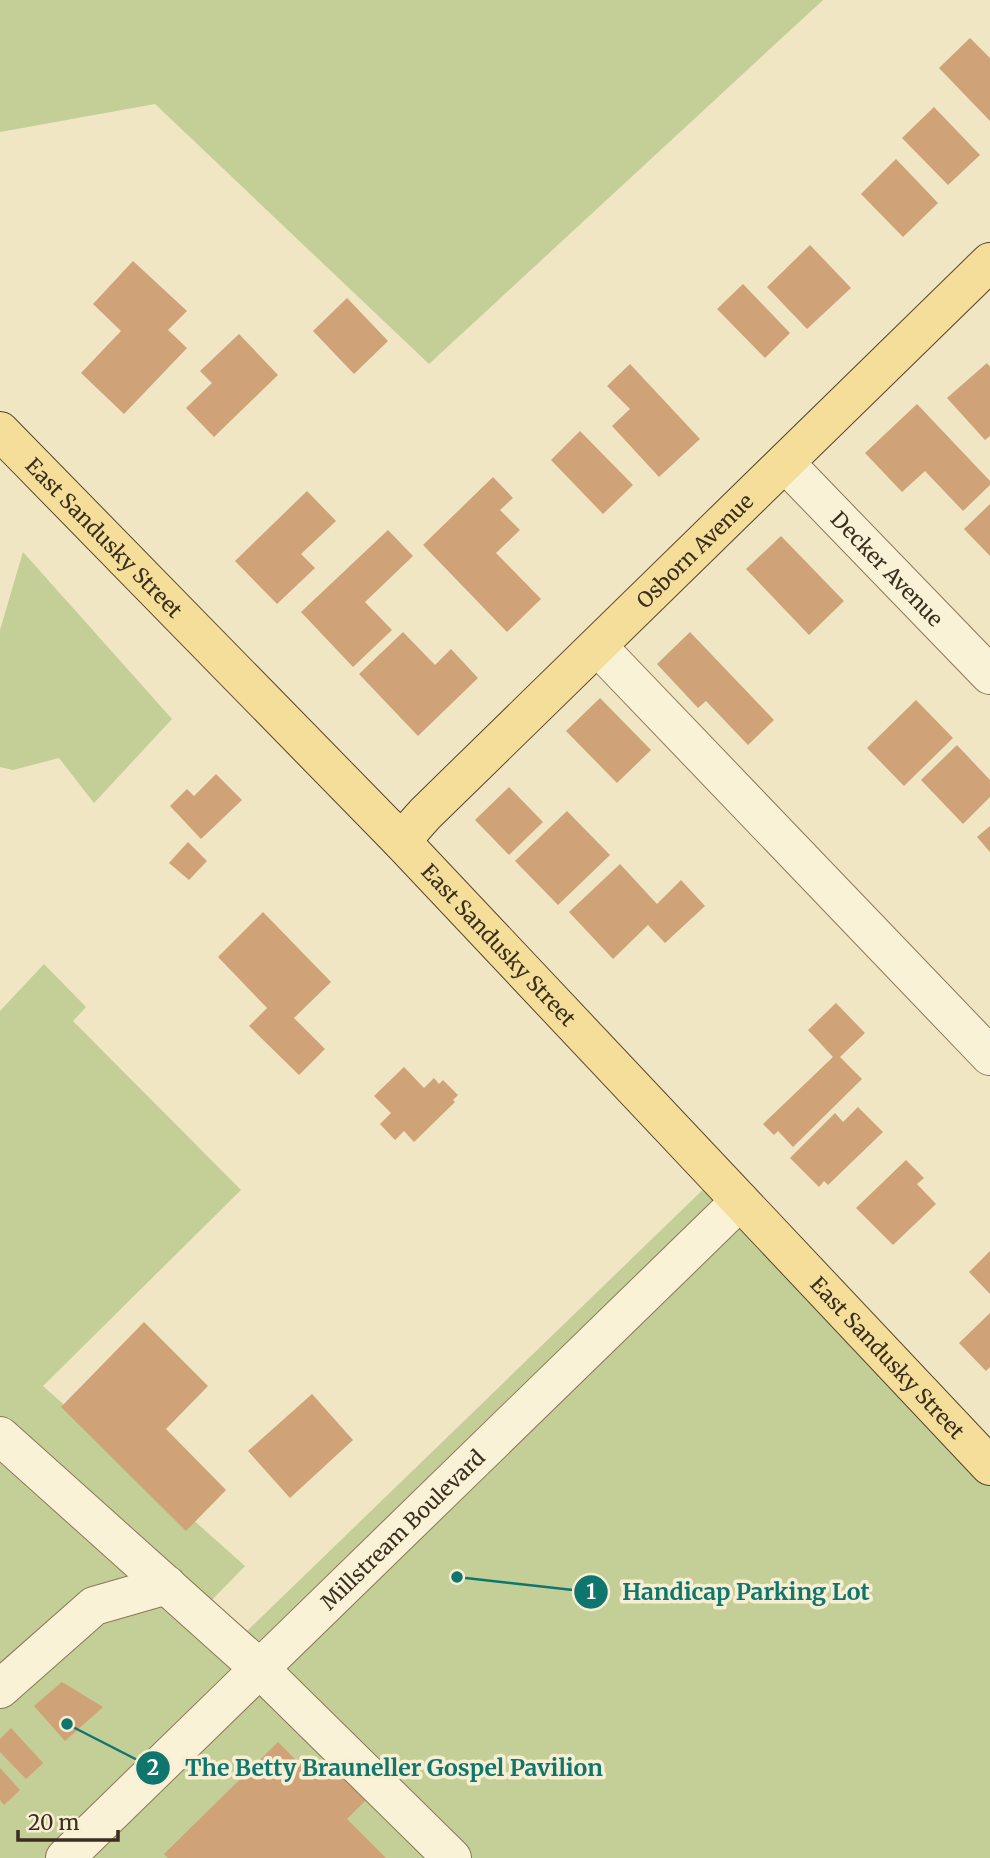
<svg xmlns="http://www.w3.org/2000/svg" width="990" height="1858" font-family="Merriweather,serif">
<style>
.green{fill:#c4ce97}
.building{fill:#cfa278}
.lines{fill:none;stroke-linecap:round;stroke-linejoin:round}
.minor-casing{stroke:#8b7759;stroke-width:40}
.major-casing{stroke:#58452e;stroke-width:40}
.minor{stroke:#faf2d7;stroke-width:38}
.major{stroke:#f4de9a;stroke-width:38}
.labels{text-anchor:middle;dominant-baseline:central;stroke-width:7;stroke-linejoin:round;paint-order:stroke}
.street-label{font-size:21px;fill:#3a2e1e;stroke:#f7efd3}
.leader{fill:none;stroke:#0f766e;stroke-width:2.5}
.callout-dot{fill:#0f766e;stroke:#f7efd3;stroke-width:2.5}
.mark-label{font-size:21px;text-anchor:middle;font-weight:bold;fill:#fff}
.callout-label{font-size:23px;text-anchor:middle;font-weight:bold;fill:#0f766e;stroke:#f7efd3;stroke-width:7;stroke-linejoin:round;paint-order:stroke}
</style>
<rect width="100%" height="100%" fill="#f0e6c4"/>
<g class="green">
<path d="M0 0H823L429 364 155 104 0 132Z"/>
<path d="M23 552 172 719 94 803 59 758 13 770 0 767V630Z"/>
<path d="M44 964 86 1007 73 1021 241 1190 43 1386 245 1566 210 1602 245 1633 717 1176 990 1464V1858H0V1011Z"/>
</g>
<g class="building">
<path d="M970 38 990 58V121L939 68Z"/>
<path d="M934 107 980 155 948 185 902 138Z"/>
<path d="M896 159 938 203 903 237 861 194Z"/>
<path d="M810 245 851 288 807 329 767 287Z"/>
<path d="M133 261 187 311 168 330 187 348 124 414 81 373 121 331 93 304Z"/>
<path d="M743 284 790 333 765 358 717 309Z"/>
<path d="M347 298 388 341 354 374 313 331Z"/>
<path d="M239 334 278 375 214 437 186 408 212 383 200 371Z"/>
<path d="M987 363 990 367V436L985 440 947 398Z"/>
<path d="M630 364 700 439 659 477 612 426 630 409 607 386Z"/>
<path d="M917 404 990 481V485L963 511 925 471 902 492 865 453Z"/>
<path d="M580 431 633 485 603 514 551 460Z"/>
<path d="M493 477 513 498 500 510 520 530 496 553 541 599 507 632 423 545Z"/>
<path d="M307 491 336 521 301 554 315 568 277 604 235 561Z"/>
<path d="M990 504V556L964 529Z"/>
<path d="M388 530 413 556 365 602 392 630 353 667 301 612Z"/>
<path d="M781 536 844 601 809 635 746 569Z"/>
<path d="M403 632 435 665 451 649 478 678 418 736 359 674Z"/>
<path d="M690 632 774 720 748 745 706 701 698 708 657 664Z"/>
<path d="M600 698 651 750 617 783 566 731Z"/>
<path d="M916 700 953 738 904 786 867 748Z"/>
<path d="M957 745 990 780V797L963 824 921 780Z"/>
<path d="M216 774 242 800 201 839 170 806 187 789 194 796Z"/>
<path d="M509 787 543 822 509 855 475 820Z"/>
<path d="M567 811 610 855 558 905 515 861Z"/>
<path d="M990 826V852L977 837Z"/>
<path d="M188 842 207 861 189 880 169 863Z"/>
<path d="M620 864 657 904 681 880 705 906 665 943 648 925 613 959 569 912Z"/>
<path d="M263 912 331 982 294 1018 325 1049 299 1075 249 1026 267 1008 218 957Z"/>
<path d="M836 1003 865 1033 840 1057 862 1079 793 1147 778 1131 774 1135 763 1124 833 1057 808 1030Z"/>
<path d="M404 1067 424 1088 434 1078 439 1084 443 1080 458 1095 453 1100 455 1102 414 1142 404 1131 395 1140 380 1124 391 1113 374 1096Z"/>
<path d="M858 1107 883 1132 828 1185 824 1181 819 1187 790 1158 835 1113 843 1122Z"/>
<path d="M906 1160 924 1178 917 1184 936 1204 893 1245 856 1208Z"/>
<path d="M990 1251V1294L969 1272Z"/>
<path d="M990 1313V1367L986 1371 959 1343Z"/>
<path d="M144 1322 208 1386 166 1429 226 1490 186 1531 61 1407Z"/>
<path d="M312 1394 353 1440 290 1498 248 1451Z"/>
<path d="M62 1682 103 1707 65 1741 34 1706Z"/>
<path d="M11 1728 43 1763 26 1779 0 1752V1739Z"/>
<path d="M278 1742 313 1777 333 1757 371 1795 347 1819 386 1858H168L164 1854Z"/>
<path d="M0 1768 20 1790 4 1805 0 1800Z"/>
</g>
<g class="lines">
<defs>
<g id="minor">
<path id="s1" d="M785 463 990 675"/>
<path d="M598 647 990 1056"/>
<path d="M0 1436 260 1669 452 1858"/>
<path d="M0 1689 94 1606 167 1585"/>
<path id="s2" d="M65 1858 740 1201"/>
</g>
<g id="major">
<path id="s3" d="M0 431 401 841 990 1466"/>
<path id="s4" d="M401 841 425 814 990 262"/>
</g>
</defs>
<use href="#minor" class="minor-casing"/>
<use href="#major" class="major-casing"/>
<use href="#minor" class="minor"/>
<use href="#major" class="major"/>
</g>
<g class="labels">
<g class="street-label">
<text stroke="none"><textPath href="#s3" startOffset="149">East Sandusky Street</textPath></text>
<text stroke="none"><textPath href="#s4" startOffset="413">Osborn Avenue</textPath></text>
<text stroke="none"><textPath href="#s1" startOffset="147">Decker Avenue</textPath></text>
<text stroke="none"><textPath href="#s3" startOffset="716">East Sandusky Street</textPath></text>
<text stroke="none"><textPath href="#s3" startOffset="1283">East Sandusky Street</textPath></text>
<text stroke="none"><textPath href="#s2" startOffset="471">Millstream Boulevard</textPath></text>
</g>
</g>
<path class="leader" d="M457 1577L591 1592M67 1724L153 1768"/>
<g class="callout-dot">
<circle cx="457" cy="1577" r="7"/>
<circle cx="67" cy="1724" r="7"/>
<circle cx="591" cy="1592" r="18"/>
<circle cx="153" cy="1768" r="18"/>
</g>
<g class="mark-label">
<text x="591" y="1599">1</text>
<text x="153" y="1775">2</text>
</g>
<g class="callout-label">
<text x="746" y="1600">Handicap Parking Lot</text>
<text x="394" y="1776">The Betty Brauneller Gospel Pavilion</text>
</g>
<path d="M18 1830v10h100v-10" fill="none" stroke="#3a2e1e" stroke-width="3.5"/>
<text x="28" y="1830" font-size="21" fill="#3a2e1e" stroke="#f7efd3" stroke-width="5" paint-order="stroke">20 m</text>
</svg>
